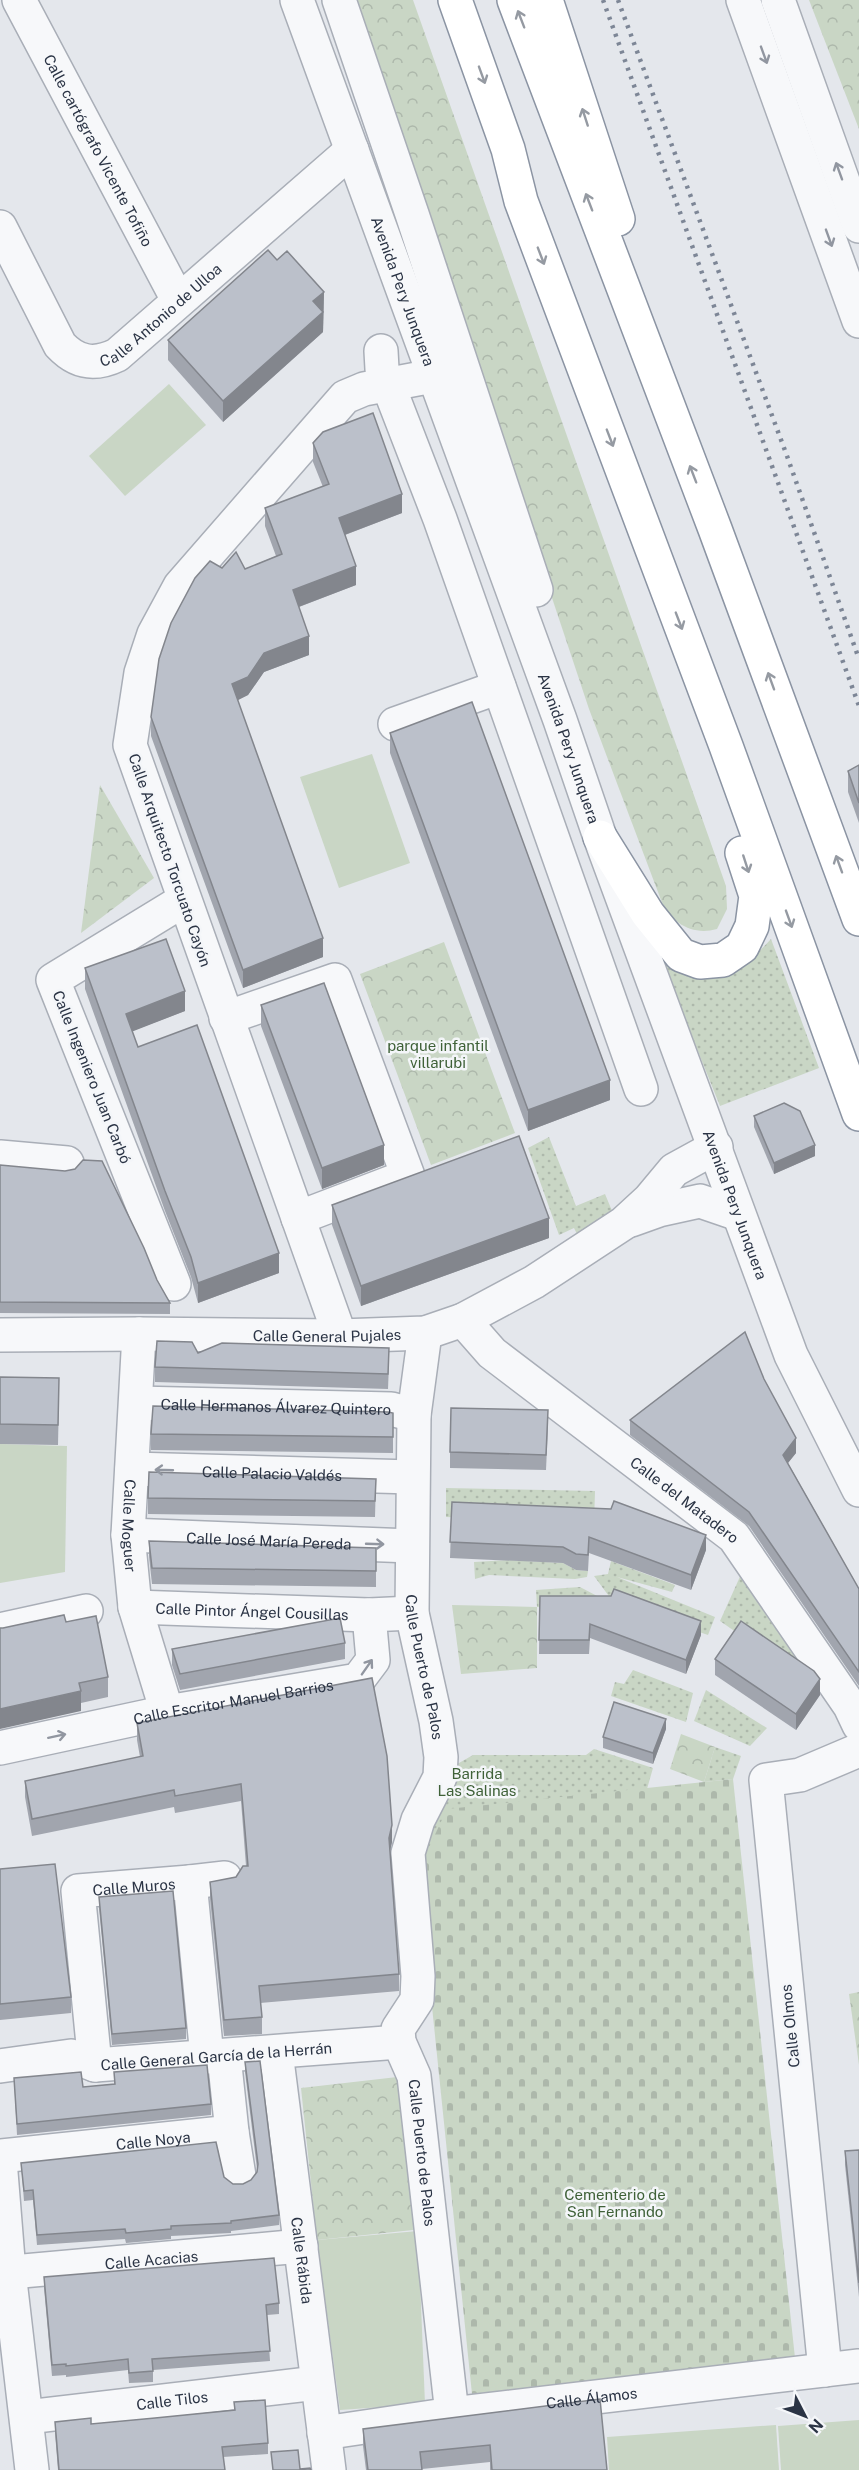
<svg xmlns="http://www.w3.org/2000/svg" width="859" height="2470" font-family="'Public Sans',sans-serif">
<style>
.grass{fill:url(#grass-dots)}
.cemetery{fill:url(#cemetery-stones)}
.park{fill:url(#park-crowns)}
.pitch{fill:#c9d6c5}
.lines{fill:none;stroke-linecap:round;stroke-linejoin:round}
.minor-casing{stroke:#a9aeb7;stroke-width:36}
.highway-casing{stroke:#8b94a3;stroke-width:36}
.minor{stroke:#f7f8fa;stroke-width:33}
.highway{stroke:#fff;stroke-width:33}
.rail{stroke:#7d8696;stroke-width:4.5;stroke-dasharray:3 6;stroke-linecap:butt}
.wall{fill:#a1a5ae}
.shaded-wall{fill:#83868d}
.building{fill:#bbc0ca;stroke:#83868d;stroke-width:1.5}
.oneway{stroke:#959aa2}
.oneway2{stroke:#9196a0}
.labels{text-anchor:middle;dominant-baseline:central;stroke-width:5;stroke-linejoin:round;paint-order:stroke}
.street-label{font-size:15px;fill:#2b3445;stroke:#f4f6f9}
.park-label{font-size:15px;fill:#3f6138;stroke:#f4f6f9}
</style>
<defs>
<pattern id="grass-dots" width="8" height="8" patternUnits="userSpaceOnUse" patternTransform="scale(1.5)"><rect width="8" height="8" fill="#c9d6c5"/><path d="M2 2h.1M6 6h.1" fill="none" stroke="#adb8ab" stroke-width="1.8" stroke-linecap="round"/></pattern>
<pattern id="cemetery-stones" width="16" height="16" patternUnits="userSpaceOnUse" patternTransform="scale(1.5)"><rect width="16" height="16" fill="#c9d6c5"/><path d="M2 7V4a2 2 0 0 1 4 0v3zM10 15v-3a2 2 0 0 1 4 0v3z" fill="#adb8ab"/></pattern>
<pattern id="park-crowns" width="20" height="18" patternUnits="userSpaceOnUse" patternTransform="scale(1.5)"><rect width="20" height="18" fill="#c9d6c5"/><path d="M2 6a3 3 0 1 1 6 0M12 15a3 3 0 1 1 6 0" fill="none" stroke="#adb8ab"/></pattern>
</defs>
<rect width="100%" height="100%" fill="#e4e7ec"/>
<g class="grass">
<path d="M771 939 819 1068 720 1106 654 942 750 961Z"/>
<path d="M549 1137 576 1206 605 1194 615 1218 577 1234 574 1228 559 1235 528 1148Z"/>
<path d="M446 1488 595 1491 594 1523 446 1517Z"/>
<path d="M509 1560 563 1563 576 1570 588 1571 587 1577 575 1579 489 1575 475 1579 474 1562Z"/>
<path d="M611 1561 675 1585 672 1592 617 1577 715 1617 708 1635 614 1603 594 1576 608 1574Z"/>
<path d="M743 1570 834 1700 720 1621Z"/>
<path d="M580 1587 599 1597 590 1610 537 1607 536 1590Z"/>
<path d="M633 1670 693 1693 686 1722 611 1696 615 1682 624 1684Z"/>
<path d="M706 1690 767 1728 750 1746 694 1721Z"/>
<path d="M715 1747 741 1756 733 1779 704 1782Z"/>
<path d="M594 1749 653 1768 647 1789 418 1871 452 1767 473 1755H586Z"/>
</g>
<path class="cemetery" d="M733 1779 795 2358 472 2394 418 1871 447 1809Z"/>
<g class="park">
<path d="M353 0H413L726 886 727 909 717 929C692 936 671 923 661 900L589 709Z"/>
<path d="M809 0H859V129Z"/>
<path d="M100 785 154 878 81 933Z"/>
<path d="M444 942 515 1133 431 1165 360 974Z"/>
<path d="M452 1605 537 1607V1668L461 1674Z"/>
<path d="M681 1734 715 1747 704 1782 670 1769Z"/>
<path d="M859 1992V2065L849 1994Z"/>
<path d="M406 2076 423 2229 317 2240 301 2088Z"/>
</g>
<g class="pitch">
<path d="M169 384 206 425 125 496 89 456Z"/>
<path d="M372 754 410 863 339 888 300 777Z"/>
<path d="M0 1444 67 1446 65 1572 0 1583Z"/>
<path d="M418 2231 425 2404 340 2410 317 2240Z"/>
<path d="M859 2420V2470H781L778 2426Z"/>
<path d="M776 2425 779 2470H609L607 2437Z"/>
</g>
<g class="lines">
<defs>
<g id="minor">
<path id="s1" d="M19 0 178 300"/>
<path id="s2" d="M297 0 560 720 600 837 791 1355 859 1490"/>
<path d="M339 0 412 214 536 590"/>
<path d="M743 0 859 321"/>
<path d="M778 0 859 226"/>
<path id="s3" d="M0 227 60 345C77 363 94 366 117 355L352 150"/>
<path d="M381 351 382 369 440 519 641 1089"/>
<path d="M395 724 499 687"/>
<path d="M226 1018 335 980 408 1176 298 1218"/>
<path d="M0 1157 67 1163"/>
<path d="M631 1220 659 1210 700 1201 738 1214"/>
<path d="M174 1284 53 980 184 900"/>
<path id="s4" d="M463 1320 492 1353 734 1537 850 1706 859 1725"/>
<path id="s5" d="M425 1333 414 1415 412 1613 436 1721 441 1757 440 1777 418 1820 408 1853 418 1976 417 2000 398 2029 399 2042 414 2076 452 2414"/>
<path id="s6" d="M139 1334 128 1535 135 1607 167 1712"/>
<path id="s7" d="M0 1335 139 1334 340 1336 425 1333 463 1320 534 1282 624 1223 649 1200 674 1170 716 1147"/>
<path d="M340 1336 130 745 141 673 154 634 180 586 345 397 364 389 433 376"/>
<path id="s8" d="M136 1403 391 1409 414 1415"/>
<path id="s9" d="M132 1469 412 1477"/>
<path id="s10" d="M128 1535 411 1546"/>
<path id="s11" d="M135 1607 369 1615"/>
<path d="M0 1630 86 1611"/>
<path id="s12" d="M0 1748 167 1712 358 1680 373 1660 369 1615 412 1613"/>
<path d="M190 1882 225 1878"/>
<path id="s13" d="M276 2052 329 2470"/>
<path id="s14" d="M95 2065 78 1891 190 1882 207 2057"/>
<path id="s15" d="M0 2066 71 2056 95 2065 399 2042"/>
<path d="M232 2132 239 2176"/>
<path id="s16" d="M0 2156 232 2132 224 2056"/>
<path d="M0 2160 9 2272 32 2470"/>
<path id="s17" d="M0 2273 301 2246"/>
<path d="M825 2370 766 1780 800 1775 859 1750"/>
<path id="s18" d="M27 2417 317 2383"/>
<path id="s19" d="M324 2433 452 2414 859 2366"/>
</g>
<g id="highway">
<path d="M455 0 508 149 521 201 726 746 859 1114"/>
<path d="M514 0 715 529 859 919"/>
<path d="M546 0 618 219"/>
<path d="M600 837 648 914 681 955 700 962 723 960 742 947 752 926 756 896 742 853"/>
</g>
</defs>
<use href="#minor" class="minor-casing"/>
<use href="#highway" class="highway-casing"/>
<use href="#minor" class="minor"/>
<use href="#highway" class="highway"/>
<g class="rail">
<path d="M603 0 859 706"/>
<path d="M618 0 787 456 859 659"/>
</g>
</g>
<g class="wall">
<path d="M277 260 324 292 323 332 223 422 168 360V340Z"/>
<path d="M313 443 402 513 345 535 356 585 299 607 309 655 264 672 248 695 238 700 323 957 243 988 151 736V717L222 568 245 569 276 556 265 526V508L323 487 313 462Z"/>
<path d="M390 733 610 1100 528 1131 390 753Z"/>
<path d="M859 765V823L848 792V771Z"/>
<path d="M85 968 185 1011 132 1031 138 1047 279 1273 198 1303 191 1277 165 1211 85 989Z"/>
<path d="M261 1005 384 1165 322 1189 261 1026Z"/>
<path d="M754 1116 815 1156 774 1174 754 1127Z"/>
<path d="M0 1165 157 1280 170 1303V1314L0 1313Z"/>
<path d="M332 1205 549 1238 361 1306 332 1225Z"/>
<path d="M198 1353 389 1364 388 1389 155 1382V1367Z"/>
<path d="M0 1377 59 1397 58 1445 0 1444Z"/>
<path d="M764 1379 796 1453 788 1463 859 1589V1686L749 1526 630 1435V1420Z"/>
<path d="M393 1413V1453L151 1450V1434Z"/>
<path d="M548 1426 546 1470 450 1468V1452Z"/>
<path d="M376 1479 375 1517 148 1514V1498Z"/>
<path d="M452 1502 706 1550 691 1590 589 1553 588 1571 576 1570 563 1563 450 1558Z"/>
<path d="M149 1541 376 1548V1587L152 1584 149 1557Z"/>
<path d="M540 1596 701 1635 686 1674 590 1638 589 1654H539Z"/>
<path d="M66 1622 108 1677V1697L81 1703V1711L3 1628Z"/>
<path d="M345 1643V1659L180 1690 172 1665V1649Z"/>
<path d="M715 1659 820 1695 796 1730 715 1675Z"/>
<path d="M137 1723 392 1842 390 1850 399 1974V1991L260 2003 262 2017V2034L224 2036 210 1899V1882L236 1877 246 1866 241 1801 175 1813 174 1807 32 1836 25 1797V1781L140 1757 137 1740Z"/>
<path d="M666 1729 653 1764 603 1748V1737Z"/>
<path d="M0 1869 71 1997V2013L0 2020Z"/>
<path d="M99 1897 186 2028V2039L112 2045 99 1908Z"/>
<path d="M245 2062 279 2215V2225L231 2231V2233L171 2236V2239L126 2243 125 2239 37 2245 33 2200 24 2201 21 2163 224 2177 233 2184H243L251 2180 257 2172V2169L245 2072Z"/>
<path d="M114 2072 211 2104V2115L17 2135 14 2078 83 2087 114 2084Z"/>
<path d="M859 2150V2297L845 2165V2151Z"/>
<path d="M44 2277 279 2303V2314L267 2315 270 2361 153 2370V2382L129 2383 128 2370 66 2377V2375L52 2376 44 2288Z"/>
<path d="M600 2399 607 2470H490V2462L422 2469V2470H366L363 2446V2429Z"/>
<path d="M234 2402 268 2443V2454L223 2457 225 2470H58L55 2433V2422L91 2424 155 2418 234 2410Z"/>
</g>
<g class="shaded-wall">
<path d="M324 292 323 332 223 422V401L313 301Z"/>
<path d="M402 494V513L339 537V518Z"/>
<path d="M356 566V585L293 609V590Z"/>
<path d="M309 636V655L264 672 248 695 232 703V684L264 653Z"/>
<path d="M323 938V957L243 988V970Z"/>
<path d="M185 991V1011L126 1034V1014Z"/>
<path d="M610 1080V1100L528 1131V1110Z"/>
<path d="M384 1145V1165L322 1189V1168Z"/>
<path d="M815 1145V1156L774 1174V1163Z"/>
<path d="M549 1218V1238L361 1306V1286Z"/>
<path d="M279 1253V1273L198 1303V1283Z"/>
<path d="M796 1438V1453L783 1469V1455Z"/>
<path d="M706 1535V1550L691 1590V1575Z"/>
<path d="M701 1621V1635L686 1674V1660Z"/>
<path d="M820 1679V1695L796 1730V1714Z"/>
<path d="M81 1691V1711L0 1729V1709Z"/>
<path d="M666 1719V1729L653 1764V1753Z"/>
<path d="M392 1825V1842L389 1855V1838Z"/>
</g>
<g class="building">
<path d="M268 250 277 260 287 251 324 292 313 301 323 312 223 401 168 340Z"/>
<path d="M373 413 402 494 339 518 356 566 293 590 309 636 264 653 248 677 232 684 323 938 243 970 151 717 159 659 171 623 195 578 210 561 222 568 236 552 245 569 282 554 265 508 329 484 313 443 323 432Z"/>
<path d="M472 702 610 1080 528 1110 390 733Z"/>
<path d="M859 765V803L848 771Z"/>
<path d="M166 939 185 991 126 1014 138 1047 197 1025 279 1253 198 1283 191 1257 165 1191 85 968Z"/>
<path d="M324 983 384 1145 322 1168 261 1005Z"/>
<path d="M784 1103 800 1111 815 1145 774 1163 754 1116Z"/>
<path d="M519 1136 549 1218 361 1286 332 1205Z"/>
<path d="M83 1160 102 1161 144 1248 157 1280 170 1303 0 1302V1165L65 1171 75 1169Z"/>
<path d="M745 1332 764 1379 796 1438 783 1455 859 1589V1672L749 1512 630 1420Z"/>
<path d="M157 1341 192 1342 198 1353 222 1343 389 1348 388 1374 155 1367Z"/>
<path d="M0 1377 59 1378 58 1425 0 1424Z"/>
<path d="M153 1406 388 1412 393 1413V1437L151 1434Z"/>
<path d="M451 1408 548 1410 546 1455 450 1452Z"/>
<path d="M149 1472 376 1479 375 1501 148 1498Z"/>
<path d="M614 1501 706 1535 691 1575 589 1537 588 1555 576 1554 563 1547 450 1542 452 1502 611 1509Z"/>
<path d="M149 1541 376 1548V1571L152 1568Z"/>
<path d="M614 1589 701 1621 686 1660 590 1624 589 1640H539L540 1596H611Z"/>
<path d="M64 1615 66 1622 96 1616 108 1677 79 1683 81 1691 0 1709V1628H3Z"/>
<path d="M340 1618 345 1643 180 1674 172 1649Z"/>
<path d="M741 1621 814 1671 820 1679 796 1714 715 1659Z"/>
<path d="M372 1678 387 1756 392 1825 389 1838 399 1974 259 1986 262 2017 224 2020 210 1882 236 1877 243 1866H248L241 1784 175 1796 174 1790 32 1819 25 1781 143 1756 137 1723Z"/>
<path d="M614 1702 666 1719 653 1753 603 1737Z"/>
<path d="M55 1864 71 1997 0 2004V1869Z"/>
<path d="M173 1891 186 2028 112 2034 99 1897Z"/>
<path d="M260 2061 279 2215 231 2221V2223L171 2226V2229L126 2233 125 2229 37 2235 33 2190 24 2191 21 2163 216 2142 224 2177 233 2184H243L251 2180 257 2172 258 2164 245 2062Z"/>
<path d="M207 2065 211 2104 17 2124 14 2078 81 2072 83 2087 115 2084 114 2072Z"/>
<path d="M859 2150V2283L845 2151Z"/>
<path d="M274 2258 279 2303 266 2305 270 2351 152 2359 153 2371 129 2373 128 2359 66 2366V2364L52 2365 44 2277Z"/>
<path d="M600 2399 607 2470H492L490 2445 420 2452 422 2470H368L363 2429Z"/>
<path d="M265 2400 268 2443 222 2447 225 2470H59L55 2422 91 2418V2424L155 2418 235 2410 234 2402Z"/>
<path d="M298 2450 300 2469 310 2468 311 2470H273L271 2452Z"/>
</g>
<defs><path id="oneway-shaft" d="M-6 0H5M1.5-3L5.5 0L1.5 3" fill="none" stroke-width="1.6" stroke-linecap="round" stroke-linejoin="round" transform="scale(1.5)"/></defs>
<g class="oneway">
<use href="#oneway-shaft" transform="translate(521 19) rotate(-111)"/>
<use href="#oneway-shaft" transform="translate(482 75) rotate(70)"/>
<use href="#oneway-shaft" transform="translate(585 117) rotate(-108)"/>
<use href="#oneway-shaft" transform="translate(589 202) rotate(-111)"/>
<use href="#oneway-shaft" transform="translate(541 256) rotate(69)"/>
<use href="#oneway-shaft" transform="translate(610 438) rotate(69)"/>
<use href="#oneway-shaft" transform="translate(693 474) rotate(-111)"/>
<use href="#oneway-shaft" transform="translate(679 621) rotate(69)"/>
<use href="#oneway-shaft" transform="translate(771 681) rotate(-110)"/>
<use href="#oneway-shaft" transform="translate(746 864) rotate(72)"/>
<use href="#oneway-shaft" transform="translate(839 864) rotate(-110)"/>
<use href="#oneway-shaft" transform="translate(789 919) rotate(70)"/>
</g>
<g class="oneway2">
<use href="#oneway-shaft" transform="translate(764 55) rotate(70)"/>
<use href="#oneway-shaft" transform="translate(839 171) rotate(-110)"/>
<use href="#oneway-shaft" transform="translate(829 238) rotate(70)"/>
<use href="#oneway-shaft" transform="translate(164 1470) rotate(-178)"/>
<use href="#oneway-shaft" transform="translate(375 1544) rotate(2)"/>
<use href="#oneway-shaft" transform="translate(367 1667) rotate(-55)"/>
<use href="#oneway-shaft" transform="translate(57 1736) rotate(-12)"/>
</g>
<g class="labels">
<g class="street-label">
<text stroke="none"><textPath href="#s1" startOffset="170">Calle cartógrafo Vicente Tofiño</textPath></text>
<text stroke="none"><textPath href="#s2" startOffset="310">Avenida Pery Junquera</textPath></text>
<text stroke="none"><textPath href="#s3" startOffset="254">Calle Antonio de Ulloa</textPath></text>
<text stroke="none"><textPath href="#s2" startOffset="796">Avenida Pery Junquera</textPath></text>
<text transform="translate(170 860) rotate(71)">Calle Arquitecto Torcuato Cayón</text>
<text transform="translate(92 1077) rotate(68)">Calle Ingeniero Juan Carbó</text>
<text stroke="none"><textPath href="#s2" startOffset="1282">Avenida Pery Junquera</textPath></text>
<text stroke="none"><textPath href="#s7" startOffset="327">Calle General Pujales</textPath></text>
<text stroke="none"><textPath href="#s8" startOffset="140">Calle Hermanos Álvarez Quintero</textPath></text>
<text stroke="none"><textPath href="#s9" startOffset="140">Calle Palacio Valdés</textPath></text>
<text stroke="none"><textPath href="#s4" startOffset="286">Calle del Matadero</textPath></text>
<text stroke="none"><textPath href="#s6" startOffset="192">Calle Moguer</textPath></text>
<text stroke="none"><textPath href="#s10" startOffset="141">Calle José María Pereda</textPath></text>
<text stroke="none"><textPath href="#s11" startOffset="117">Calle Pintor Ángel Cousillas</textPath></text>
<text stroke="none"><textPath href="#s5" startOffset="336">Calle Puerto de Palos</textPath></text>
<text stroke="none"><textPath href="#s12" startOffset="238">Calle Escritor Manuel Barrios</textPath></text>
<text stroke="none"><textPath href="#s14" startOffset="231">Calle Muros</textPath></text>
<text transform="translate(790 2026) rotate(-96)">Calle Olmos</text>
<text stroke="none"><textPath href="#s15" startOffset="219">Calle General García de la Herrán</textPath></text>
<text stroke="none"><textPath href="#s16" startOffset="154">Calle Noya</textPath></text>
<text stroke="none"><textPath href="#s5" startOffset="840">Calle Puerto de Palos</textPath></text>
<text stroke="none"><textPath href="#s17" startOffset="152">Calle Acacias</textPath></text>
<text stroke="none"><textPath href="#s13" startOffset="210">Calle Rábida</textPath></text>
<text stroke="none"><textPath href="#s19" startOffset="270">Calle Álamos</textPath></text>
<text stroke="none"><textPath href="#s18" startOffset="146">Calle Tilos</textPath></text>
</g>
<g class="park-label">
<text x="438" y="1045">parque infantil<tspan x="438" dy="17">villarubi</tspan></text>
<text x="477" y="1773">Barrida<tspan x="477" dy="17">Las Salinas</tspan></text>
<text x="615" y="2194">Cementerio de<tspan x="615" dy="17">San Fernando</tspan></text>
</g>
</g>
<g transform="translate(805 2416) rotate(132)" stroke="#f4f6f9" stroke-width="4.5" paint-order="stroke">
<path d="M0-4.5L10 22L0 15L-10 22Z" fill="#2b3445"/>
<text y="-9" font-size="16" font-weight="bold" text-anchor="middle" fill="#2b3445">N</text>
</g>
</svg>
